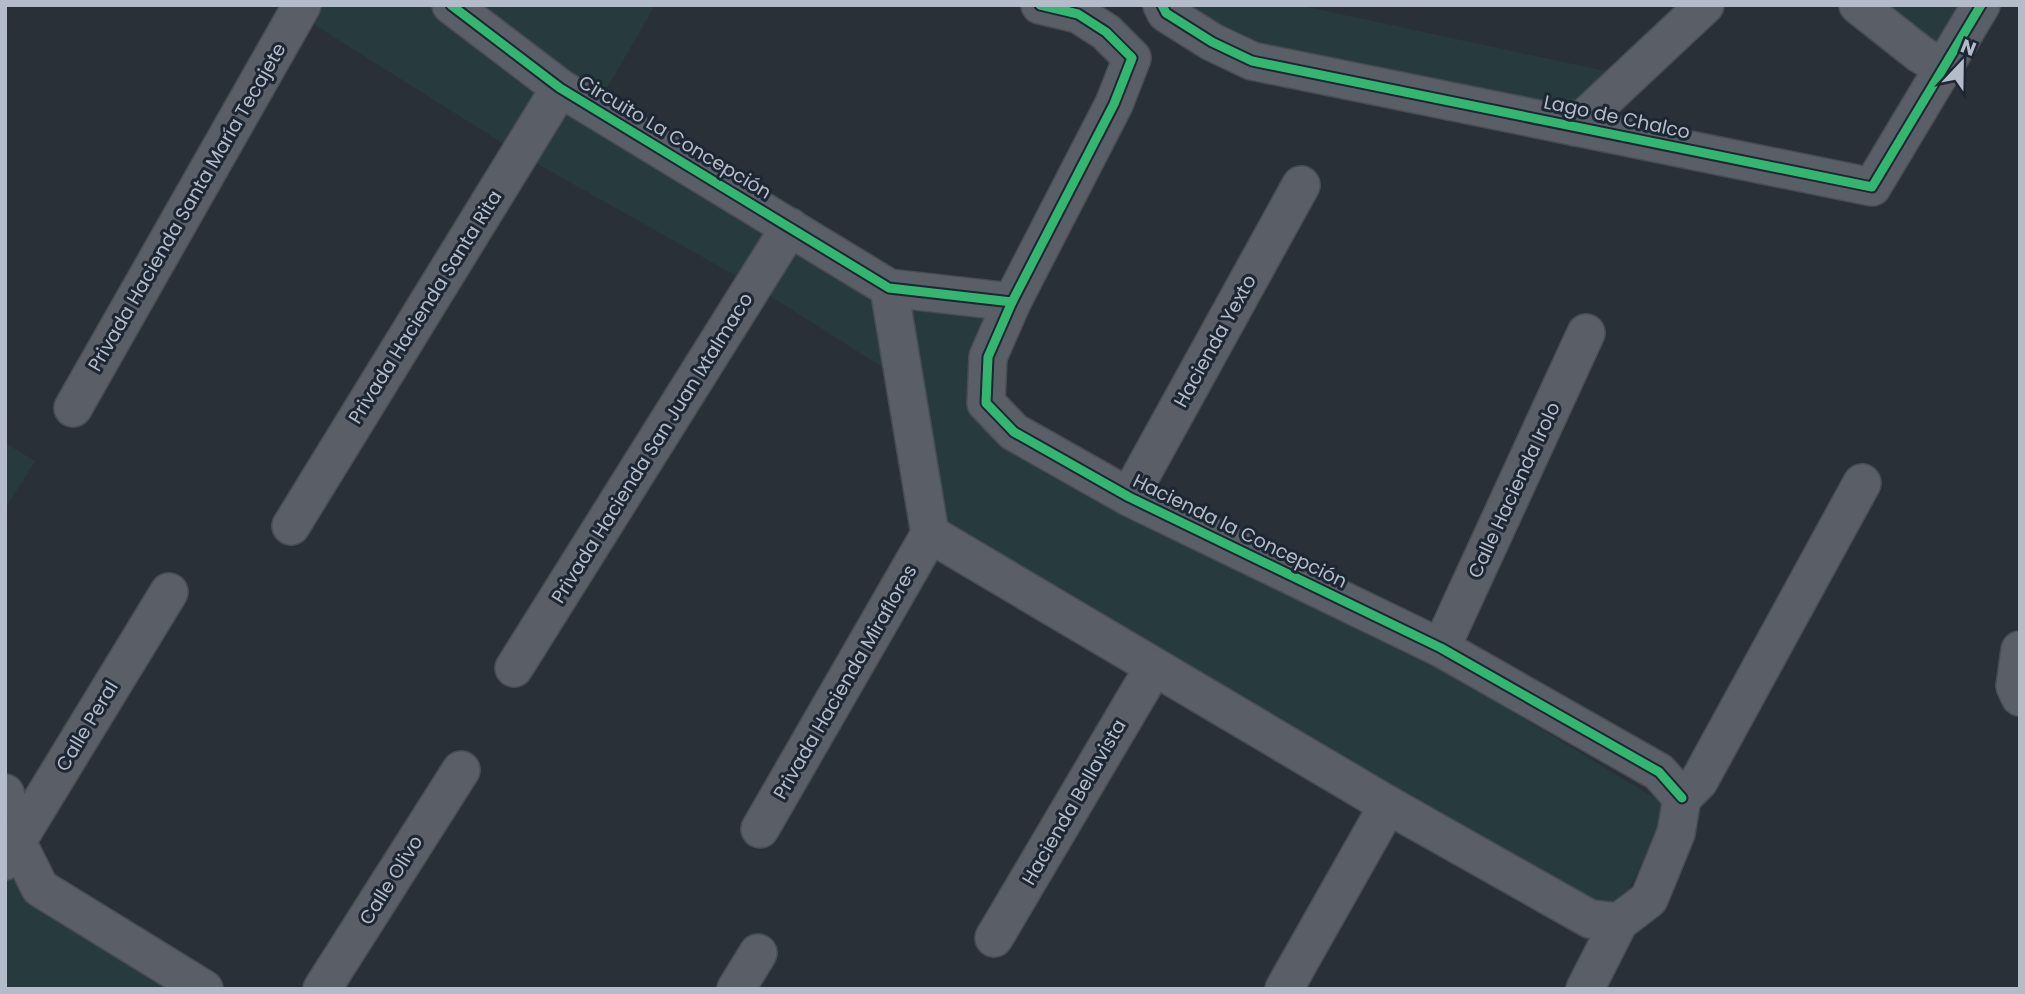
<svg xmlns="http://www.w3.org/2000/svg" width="2025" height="994" font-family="Poppins,sans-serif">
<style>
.green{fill:#273a3e}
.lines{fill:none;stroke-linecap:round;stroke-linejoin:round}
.street-casing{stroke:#484c53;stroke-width:40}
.street{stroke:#5a5e66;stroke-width:37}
.cycleway-casing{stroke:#1d2633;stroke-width:13}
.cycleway{stroke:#33b770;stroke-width:9}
.labels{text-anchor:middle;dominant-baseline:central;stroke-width:6;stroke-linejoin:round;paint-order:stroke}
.street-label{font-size:19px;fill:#b4bcc9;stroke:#1d2633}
</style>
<rect width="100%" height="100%" fill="#2a3038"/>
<g class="green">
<path d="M283 5H447L790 229 997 319 980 399 1407 647 1669 807 1615 918 934 531 911 385 754 286 520 154Z"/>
<path d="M474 5H655L599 102Z"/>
<path d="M1162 5H1298L1629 76 1575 127 1252 61Z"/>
<path d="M1858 5H1981L1943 68Z"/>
<path d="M5 443 35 461 5 509Z"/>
<path d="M5 769 12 785 26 882 200 989H5Z"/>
</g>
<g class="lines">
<defs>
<g id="street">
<path d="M451 5 560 88 889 288 1012 302"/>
<path d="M1040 5 1078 14 1106 32 1132 58 1114 104 1012 302 988 357 986 403 1014 432 1129 497 1441 648 1659 772 1682 798"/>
<path d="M1162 5 1166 13 1212 42 1252 61 1872 187 1981 5"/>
<path d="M1858 5 1920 54 1943 68"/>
<path d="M1575 127 1705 5"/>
<path d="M889 288 930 534 1388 805 1590 919 1619 922 1649 899 1676 833 1682 798"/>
<path d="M73 408 302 5"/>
<path d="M1129 497 1301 185"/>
<path d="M291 526 560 88"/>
<path d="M1441 648 1586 333"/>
<path d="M2020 650 2015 686 2020 697"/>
<path d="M514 668 790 227"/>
<path d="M5 793 17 842 40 888 204 989"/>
<path d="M1682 798 1699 781 1862 483"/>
<path d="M760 829 930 534"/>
<path d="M5 861 169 592"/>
<path d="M994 938 1154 667"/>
<path d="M322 989 461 770"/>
<path d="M736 989 758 953"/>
<path d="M1284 989 1388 805"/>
<path d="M1585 989 1619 922"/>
</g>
</defs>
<use href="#street" class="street-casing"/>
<use href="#street" class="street"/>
<defs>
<g id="cycleway">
<path d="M451 5 560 88 889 288 1012 302"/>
<path d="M1040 5 1078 14 1106 32 1132 58 1114 104 1012 302 988 357 986 403 1014 432 1129 497 1441 648 1659 772 1682 798"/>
<path d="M1162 5 1166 13 1212 42 1252 61 1872 187 1981 5"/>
</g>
</defs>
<use href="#cycleway" class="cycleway-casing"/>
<use href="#cycleway" class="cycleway"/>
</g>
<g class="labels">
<g class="street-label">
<text transform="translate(1617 117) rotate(12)">Lago de Chalco</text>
<text transform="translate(675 137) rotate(31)">Circuito La Concepción</text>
<text transform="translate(187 207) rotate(-60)">Privada Hacienda Santa María Tecajete</text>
<text transform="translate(425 307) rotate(-58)">Privada Hacienda Santa Rita</text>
<text transform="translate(1215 341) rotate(-61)">Hacienda Yexto</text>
<text transform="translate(652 448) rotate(-58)">Privada Hacienda San Juan Ixtalmaco</text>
<text transform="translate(1514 490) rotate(-65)">Calle Hacienda Irolo</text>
<text transform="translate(1240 531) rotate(26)">Hacienda la Concepción</text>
<text transform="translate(845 682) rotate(-60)">Privada Hacienda Miraflores</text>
<text transform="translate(87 726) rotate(-59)">Calle Peral</text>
<text transform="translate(1074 802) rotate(-60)">Hacienda Bellavista</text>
<text transform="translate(391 880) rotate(-58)">Calle Olivo</text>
</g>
</g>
<rect width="2025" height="994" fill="none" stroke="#b4bcc9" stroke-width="14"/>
<g transform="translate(1962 63) rotate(22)" stroke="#1d2633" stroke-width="5" paint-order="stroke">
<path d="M0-5L12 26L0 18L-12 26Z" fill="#b4bcc9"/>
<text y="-10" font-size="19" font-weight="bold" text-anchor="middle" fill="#b4bcc9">N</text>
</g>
</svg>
